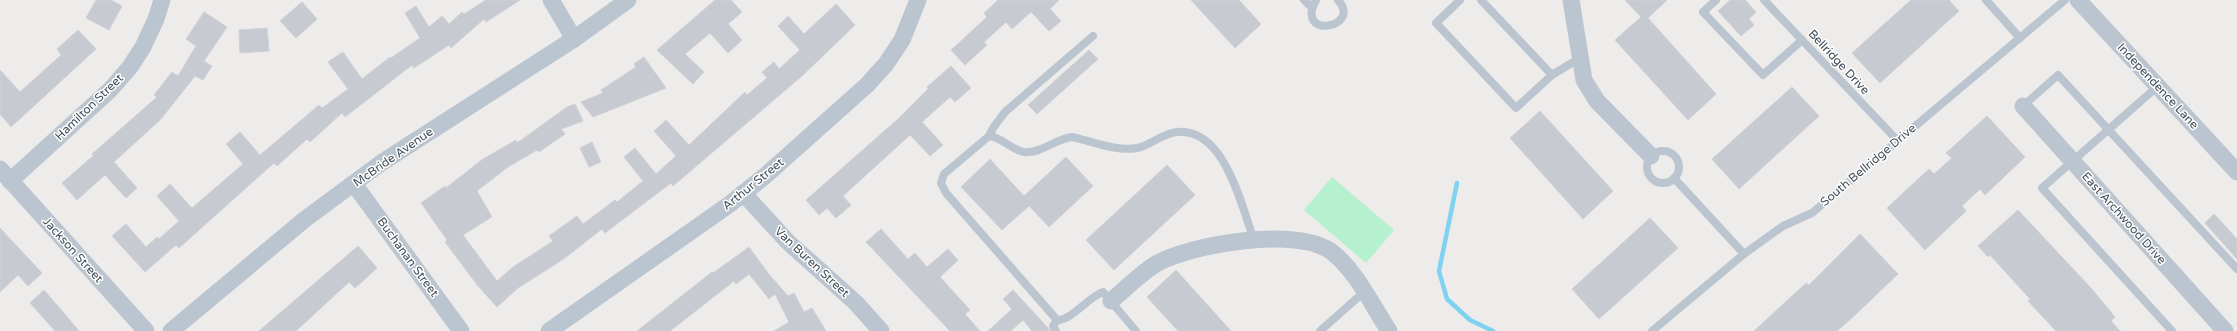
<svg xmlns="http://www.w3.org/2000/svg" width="2237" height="331" font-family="'Varela Round',sans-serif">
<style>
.green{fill:#b5f0cf}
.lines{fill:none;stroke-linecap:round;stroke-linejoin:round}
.stream{stroke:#7fd3f0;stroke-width:4.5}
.building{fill:#c7cad1;stroke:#cfd1d8}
.service{stroke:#bbc5cf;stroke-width:8}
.minor{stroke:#bbc5cf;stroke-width:17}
.labels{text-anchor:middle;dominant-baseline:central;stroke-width:3;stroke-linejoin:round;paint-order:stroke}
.street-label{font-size:12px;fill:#434e59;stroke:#fff}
</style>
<rect width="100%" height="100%" fill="#eeebeb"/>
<path class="green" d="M1332 177 1394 230 1366 263 1304 210Z"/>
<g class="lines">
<path class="stream" d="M1457 183 1439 271 1447 299 1470 320 1493 331"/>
</g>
<g class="building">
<path d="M96 0H111L122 6 109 30 86 18Z"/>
<path d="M486 0H520L486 22 484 19 451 48 449 45 414 68 412 65 345 117 342 113 310 142 307 139 277 166 274 163 179 248 176 245 145 272 112 236 126 224 146 247 157 237 159 239 179 221 157 196 170 184 192 208 243 164 226 144 240 132 260 155 319 105 322 108 348 89 328 62 343 52 362 79 390 57 391 58 420 38 405 13 416 6 429 27 442 16 449 24 462 12 464 14Z"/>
<path d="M715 0H731L742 12 728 24 742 40 728 53 710 33 685 54 704 72 693 84 657 50Z"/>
<path d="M998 0H1059L1050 9 1061 21 1049 31 1031 12 1012 29 1006 22 984 42 987 45 965 65 951 50 987 17 984 13Z"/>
<path d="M1191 0H1239L1261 24 1235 48Z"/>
<path d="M1625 0H1667L1648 18 1716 94 1688 120 1615 40 1641 17Z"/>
<path d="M1730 0H1745L1756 12 1749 19 1754 25 1741 36 1718 11Z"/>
<path d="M1911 0H1949L1959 11 1880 83 1852 53Z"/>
<path d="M302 2 317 19 296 38 280 21Z"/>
<path d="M836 4 855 25 802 76 673 186 671 183 605 233 602 229 565 258 518 288 497 307 478 286 445 242 447 240 421 203 445 186 446 188 483 159 516 140 517 143 567 107 575 104 583 121 561 129 565 134 539 152 537 150 508 167 477 191 492 217 463 235 497 281 513 267 553 241 549 236 577 216 583 224 615 200 617 202 643 181 624 157 635 148 656 174 676 156 654 131 666 120 689 145 745 92 747 95 767 78 762 72 774 62 779 69 800 50 778 26 788 16 804 34Z"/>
<path d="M204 12 227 27 204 61 212 66 203 80 195 76 161 119 114 162 137 188 126 198 105 175 77 200 62 183 94 155 92 154 157 97 154 95 172 72 178 76 196 46 186 39Z"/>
<path d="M267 28 269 51 240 53 239 30Z"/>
<path d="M78 30 96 49 11 127 0 114V70L20 92 61 55 57 49Z"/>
<path d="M1089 50 1098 59 1037 114 1028 105Z"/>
<path d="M644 57 666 88 593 117 581 102 603 93 601 90 636 67 634 64Z"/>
<path d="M951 66 971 88 955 102 950 97 922 122 943 145 930 156 910 135 843 196 851 205 836 218 827 208 819 215 806 200 899 118 928 89 927 87Z"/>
<path d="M1792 87 1819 116 1739 189 1712 159Z"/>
<path d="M1540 111 1613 191 1583 219 1510 138Z"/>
<path d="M1987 116 2025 157 1985 195 1980 189 1962 206 1966 211 1925 250 1887 208 1929 169 1934 174 1952 158 1946 153Z"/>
<path d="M592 142 601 162 589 167 580 148Z"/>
<path d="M1066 157 1093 186 1049 227 1029 206 1002 230 961 187 990 159 1024 196Z"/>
<path d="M1167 165 1195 195 1114 270 1086 240Z"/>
<path d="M2018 210 2091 288 2115 317 2111 321 2120 331H2056L2028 301 2030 299 1990 255 1988 257 1978 246Z"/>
<path d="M2214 214 2237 239V259L2205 223Z"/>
<path d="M1650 218 1678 248 1599 319 1572 289Z"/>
<path d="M0 228 42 273 28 286 18 275 0 292Z"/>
<path d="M881 229 908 259 915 253 927 267 948 249 958 260 940 277 970 310 965 314 980 331H950L866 242Z"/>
<path d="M1860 234 1898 274 1853 317 1837 331H1754L1806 283 1809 285Z"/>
<path d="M358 246 377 268 355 288 349 282 296 331H259Z"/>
<path d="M749 247 768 273 788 296 794 293 804 312 812 308 826 331H774L789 322 775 294 769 299 749 274 736 284 734 281 670 331H637L712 272 713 273Z"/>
<path d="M1176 270 1231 331H1178L1147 297Z"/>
<path d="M44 290 63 312 79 331H55L30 303Z"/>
<path d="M1013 290 1049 329 1050 331H1032L1023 320 1011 331H988L1012 309 1003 299Z"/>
</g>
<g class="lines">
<g class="service">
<path d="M1304 0 1312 8"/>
<path d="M1316 0C1294 40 1363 28 1338 0"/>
<path d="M1460 0 1436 23 1516 108 1552 75 1580 58"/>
<path d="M1481 0 1552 75"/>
<path d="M1716 0 1703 12 1763 75 1802 40"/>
<path d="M1764 0 1897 140"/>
<path d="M1986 0 2020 38"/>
<path d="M2158 86 2042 188 2172 331"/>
<path d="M2023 106 2058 75 2237 269"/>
<path d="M989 136 993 128 1005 112 1093 36"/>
<circle cx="1663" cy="167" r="16"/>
<path d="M1674 178 1744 254 1783 226 1812 213 2065 0"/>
<path d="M1056 331 1053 326 1057 320"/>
<path d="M1136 331 1103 292C1088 297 1071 321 1057 320L946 193 941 183 944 174 989 136C1002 137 1011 150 1024 152 1040 154 1055 139 1072 137 1091 141 1117 152 1137 148 1151 145 1163 133 1177 132 1225 128 1241 205 1254 240"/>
<path d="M1320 331 1364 292"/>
<path d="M1652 331 1744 254"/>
</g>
<g class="minor">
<path d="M551 0 574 39"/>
<path d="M1571 0 1584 80 1597 101 1651 156"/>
<path d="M2078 0 2237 172"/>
<path d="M2023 106 2225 331"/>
<path d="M0 169 146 331"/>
<path d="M10 181 110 90 130 67 143 47 156 19 162 0"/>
<path d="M354 184 461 331"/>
<path d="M743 193 788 242 856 303 881 331"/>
<path d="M1111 301C1125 289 1140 274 1156 264 1191 244 1298 226 1332 252 1357 272 1372 305 1389 331"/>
<path d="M171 331 304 220 381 163 574 39 628 0"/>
<path d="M549 331 730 204 765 176 867 85 886 64 902 40 918 0"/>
</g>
</g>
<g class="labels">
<g class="street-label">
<text transform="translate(1839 62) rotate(47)">Bellridge Drive</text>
<text transform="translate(2158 86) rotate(47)">Independence Lane</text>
<text transform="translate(89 107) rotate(-44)">Hamilton Street</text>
<text transform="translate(393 157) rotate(-35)">McBride Avenue</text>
<text transform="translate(1868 165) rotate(-40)">South Bellridge Drive</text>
<text transform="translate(753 184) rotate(-39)">Arthur Street</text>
<text transform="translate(2124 218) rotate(48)">East Archwood Drive</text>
<text transform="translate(73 250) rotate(48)">Jackson Street</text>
<text transform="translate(408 257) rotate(54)">Buchanan Street</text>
<text transform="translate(812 262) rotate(43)">Van Buren Street</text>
</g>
</g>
</svg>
